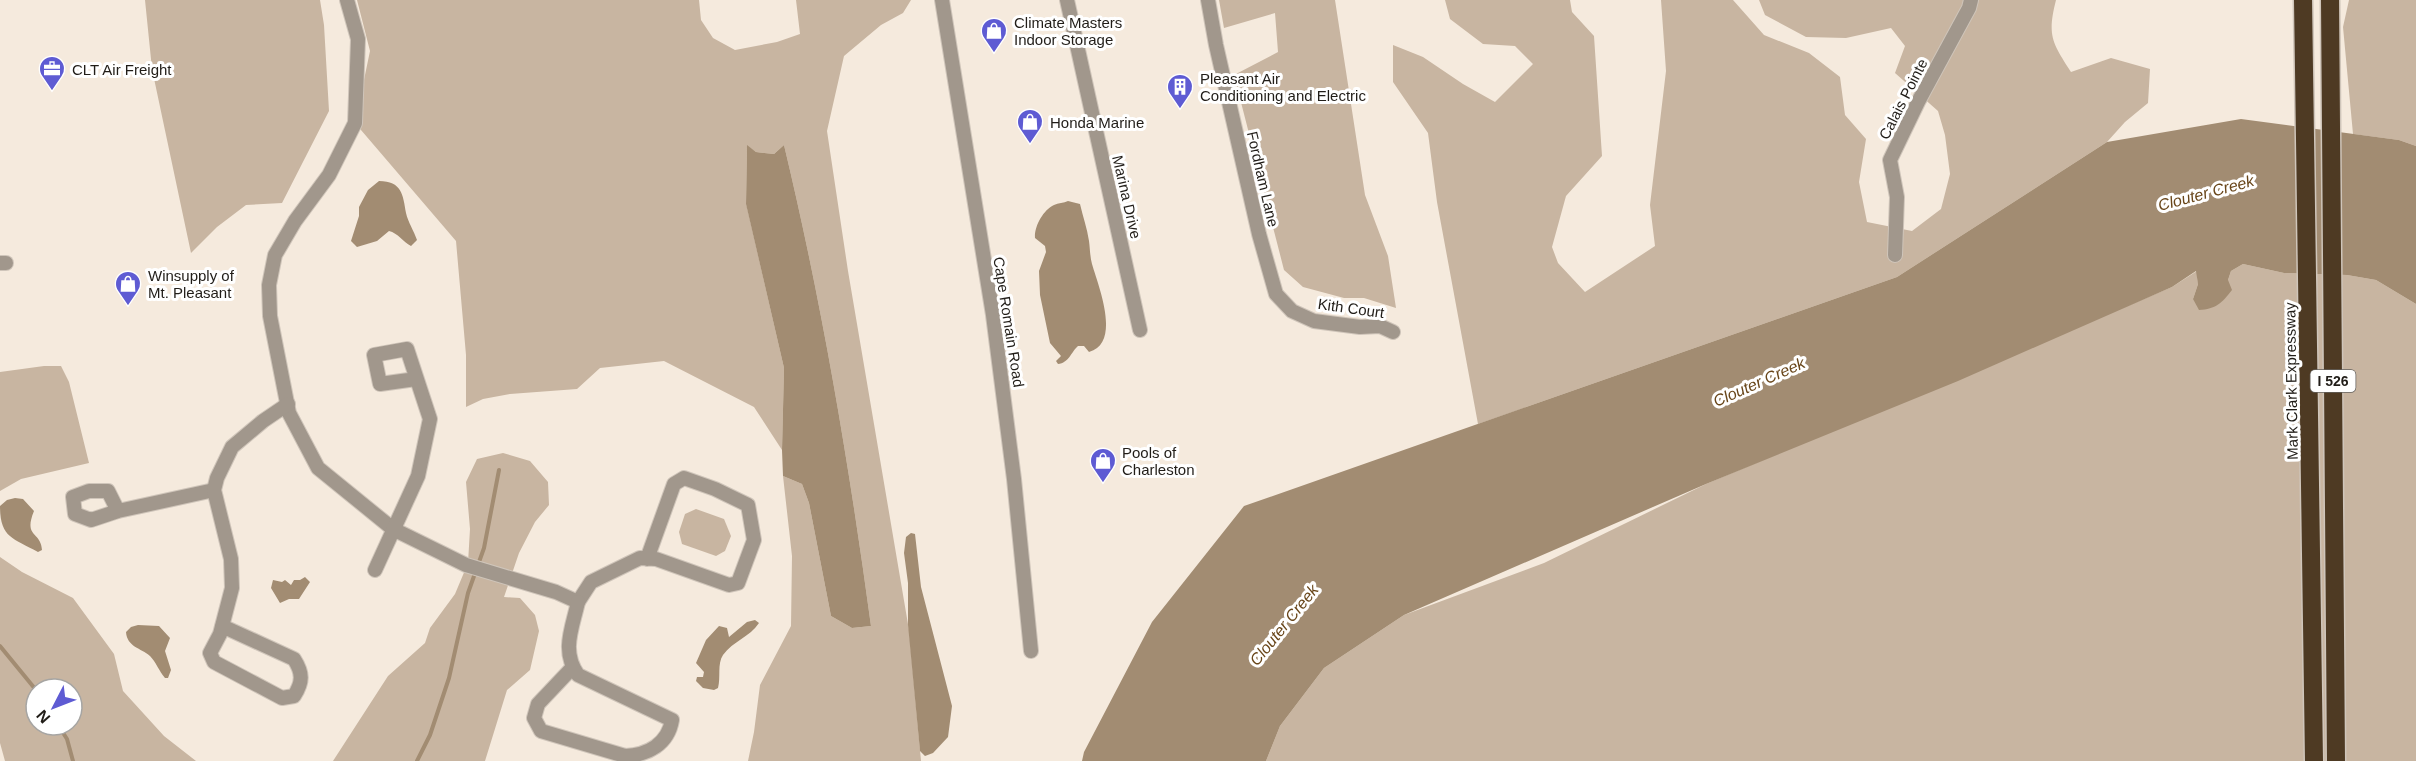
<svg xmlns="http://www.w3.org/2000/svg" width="2416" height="761" font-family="Helvetica,sans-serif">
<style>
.green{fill:#c8b5a1;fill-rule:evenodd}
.water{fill:#a28c72}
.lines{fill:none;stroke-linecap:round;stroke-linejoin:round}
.stream{stroke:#a28c72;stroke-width:4}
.street-casing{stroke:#cfc5ba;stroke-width:16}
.highway-casing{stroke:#cfc5ba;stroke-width:21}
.street{stroke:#a1978c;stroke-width:14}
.highway{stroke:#4e3a23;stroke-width:18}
.labels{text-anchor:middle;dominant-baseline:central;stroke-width:6;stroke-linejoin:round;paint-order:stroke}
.shield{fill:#fff;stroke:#64615d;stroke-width:1.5}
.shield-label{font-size:14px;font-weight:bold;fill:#211d18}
.poi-label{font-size:15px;fill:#211d18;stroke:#fff;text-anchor:start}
.street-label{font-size:15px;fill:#211d18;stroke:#fff}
.water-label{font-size:16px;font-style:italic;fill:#69461a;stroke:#fff}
</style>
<rect width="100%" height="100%" fill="#f5eadd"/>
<g class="green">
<path d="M145 0H320L324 25 329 111 282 203 246 205 217 227 191 253 152 69Z"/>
<path d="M357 0H699L701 20 713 38 735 50 777 42 800 34 796 0H911L903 13 881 25 844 56 827 131 848 271 909 630 921 761H748L754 732 760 685 791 626 792 556 783 476 802 484 809 503 831 616 852 628 871 626C849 464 822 303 784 145L774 154 756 152 747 146 746 203 784 368 782 450 754 407 664 361 600 368 577 389 510 394 483 399 466 407V355L456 241 355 123 370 51Z"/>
<path d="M1219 0H1335L1365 195 1388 256 1396 308 1364 298H1344L1303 287 1284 270 1234 75 1278 52 1275 13 1224 28Z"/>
<path d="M1445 0H1570L1572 12 1594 36 1602 156 1566 196 1552 247 1558 263 1585 292 1655 246 1650 205 1666 71 1661 0H1733L1764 35 1809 53 1840 77 1845 115 1866 139 1859 182 1867 222 1912 231 1941 209 1950 174 1945 135 1938 111 1895 73 1905 46 1891 28 1846 38 1806 37 1765 15 1759 0H2056C2047 36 2052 42 2071 72L2111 58 2150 69 2148 103 2125 122 2107 142 1897 277 1478 424 1437 202 1428 133 1393 82V45L1423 57 1463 84 1495 102 1533 64 1515 46 1483 44 1450 19Z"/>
<path d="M2349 0H2416V146L2399 140 2353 134 2343 27Z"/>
<path d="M2243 264 2284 273 2347 275 2376 280 2416 304V761H1266L1280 726 1324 668 1404 615 1544 563 1706 484 2172 287 2197 271 2198 284 2193 299 2228 280 2231 271Z"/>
<path d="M44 366H61L69 382 89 463 21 479 0 491V372Z"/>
<path d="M503 453 530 461 548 482 549 505 535 522 519 553 504 597 520 598 535 615 539 631 530 670 507 690 485 761H333L388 676 425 643 430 628 455 594 468 563 470 529 466 482 477 459Z"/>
<path d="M696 509 724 519 731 536 725 551 716 556 682 544 679 532 685 514Z"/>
<path d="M0 557 22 572 73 598 114 654 123 691 164 736 196 761H5L0 743ZM36 689H72V725H36Z"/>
</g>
<g class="water">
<path d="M2241 119 2399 140 2416 146V304L2376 280 2347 275 2284 273 2243 264 2231 271 2228 280 2232 290C2222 303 2216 309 2199 310L2193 299 2198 284 2196 271 2172 287 1958 381 1706 484 1404 615 1324 668 1280 726 1266 761H1082L1084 752 1152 622 1244 506 1897 277 2107 142Z"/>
<path d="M747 145 756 152 774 154 784 145C822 303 849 464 871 626L852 628 831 616 809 503 802 484 783 476 782 450 784 368 746 204Z"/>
<path d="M379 181C402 181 403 195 406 213 408 222 414 231 417 240L411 246C403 242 398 233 389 231L377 241 357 247 351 241 359 216V207L368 190Z"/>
<path d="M1068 201 1080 204C1083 217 1087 228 1089 241 1090 248 1090 257 1092 264 1098 285 1122 343 1089 352L1084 346H1078C1071 352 1069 363 1058 364L1056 361 1061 356 1050 343 1040 295 1039 271 1046 252 1045 246 1035 238C1034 227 1043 210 1054 205 1058 203 1064 203 1068 201Z"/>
<path d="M15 498 23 499 34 511C23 538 41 531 42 550L38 552C13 538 0 538 0 506L7 500Z"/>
<path d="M911 533 915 534 921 587 952 706 948 737 933 753 925 756 920 751 908 625V583L904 553 906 537Z"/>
<path d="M305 577 310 582 299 599H289L280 603 271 588 273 580 282 582 285 580 291 585 294 580H300Z"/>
<path d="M755 620 759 623C750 637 733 641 723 655 717 664 721 677 718 688L714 690 703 688 696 681 697 677H703L704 672 696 663 706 640 719 626 727 628 729 637 747 622Z"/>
<path d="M138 625 159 626 170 638 165 651 171 670 168 678H165C159 671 156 662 150 656 141 648 127 647 126 632L131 627Z"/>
</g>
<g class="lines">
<g class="stream">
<path d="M0 646 36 690"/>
<path d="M58 725 67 739 73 761"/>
<path d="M417 761 430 735 449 678 468 593 484 548 499 470"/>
</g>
<defs>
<g id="street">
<path d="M347 0 358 39 355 123 329 175 295 221 275 255 269 285 270 316 289 413 318 468 393 529 466 565 556 592 578 602 591 582 640 558 656 559 729 585 738 583 754 540 748 505 715 489 684 478 674 484 647 559"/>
<path d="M942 0 993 315 1014 479 1031 651"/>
<path d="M1067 0 1140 330"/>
<path d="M1208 0 1216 45 1259 234 1276 294 1292 311 1314 321 1360 327 1380 326 1393 332"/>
<path d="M1895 255 1897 197 1890 160 1918 102 1969 8 1971 0"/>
<path d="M0 263H6"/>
<path d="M118 511 108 491H89L73 497 75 514 91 520 118 511 214 490"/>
<path d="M375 570 418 476 430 419 407 349 374 355 380 384 416 379"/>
<path d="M222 626 294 659C303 673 303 682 294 696L282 698 214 662 210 653 220 634 232 588 231 559 214 490 217 478 232 447 263 421 288 404"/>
<path d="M573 667 538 704 534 718 541 731 625 756C648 755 668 744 672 720L578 675C561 651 572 629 578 602"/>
</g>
<g id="highway">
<path d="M2303 0 2314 761"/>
<path d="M2330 0 2336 761"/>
</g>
</defs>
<use href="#street" class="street-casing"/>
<use href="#highway" class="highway-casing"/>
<use href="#street" class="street"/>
<use href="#highway" class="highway"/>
</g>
<defs>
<symbol id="shop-pin" viewBox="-11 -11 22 30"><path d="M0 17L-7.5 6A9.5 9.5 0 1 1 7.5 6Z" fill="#5e5bd3" stroke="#fff"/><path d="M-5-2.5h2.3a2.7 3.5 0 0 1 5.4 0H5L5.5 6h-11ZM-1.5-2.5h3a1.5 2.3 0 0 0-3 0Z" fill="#fff"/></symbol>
<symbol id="office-pin" viewBox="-11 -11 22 30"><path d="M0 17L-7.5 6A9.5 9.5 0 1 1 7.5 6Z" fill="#5e5bd3" stroke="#fff"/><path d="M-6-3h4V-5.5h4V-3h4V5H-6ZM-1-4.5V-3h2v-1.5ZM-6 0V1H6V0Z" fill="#fff"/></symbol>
<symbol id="building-pin" viewBox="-11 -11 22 30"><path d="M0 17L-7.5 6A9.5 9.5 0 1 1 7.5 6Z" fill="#5e5bd3" stroke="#fff"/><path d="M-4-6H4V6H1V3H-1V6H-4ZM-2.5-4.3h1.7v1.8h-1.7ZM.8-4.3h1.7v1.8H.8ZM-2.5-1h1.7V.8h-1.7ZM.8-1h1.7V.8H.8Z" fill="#fff"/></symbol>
</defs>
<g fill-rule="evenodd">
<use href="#shop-pin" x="979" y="16" width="30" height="40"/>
<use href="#office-pin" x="37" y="54" width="30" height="40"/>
<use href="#building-pin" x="1165" y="72" width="30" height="40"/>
<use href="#shop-pin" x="1015" y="107" width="30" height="40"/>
<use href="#shop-pin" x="113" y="269" width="30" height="40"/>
<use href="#shop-pin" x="1088" y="446" width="30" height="40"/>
</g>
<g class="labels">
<rect class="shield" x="2310.5" y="370" width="45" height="22" rx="4.5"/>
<g class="shield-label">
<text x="2333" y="381">I 526</text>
</g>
<g class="poi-label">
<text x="1014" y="22">Climate Masters<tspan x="1014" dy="17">Indoor Storage</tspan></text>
<text x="72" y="69">CLT Air Freight</text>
<text x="1200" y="78">Pleasant Air<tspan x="1200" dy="17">Conditioning and Electric</tspan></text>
<text x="1050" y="122">Honda Marine</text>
<text x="148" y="275">Winsupply of<tspan x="148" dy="17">Mt. Pleasant</tspan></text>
<text x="1122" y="452">Pools of<tspan x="1122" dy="17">Charleston</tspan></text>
</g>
<g class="street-label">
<text transform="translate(1903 99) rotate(-63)">Calais Pointe</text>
<text transform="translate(1263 179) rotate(77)">Fordham Lane</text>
<text transform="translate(1127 197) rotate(77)">Marina Drive</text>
<text transform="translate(1351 308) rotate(8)">Kith Court</text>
<text transform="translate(1009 322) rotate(81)">Cape Romain Road</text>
<text transform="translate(2291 381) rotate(-91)">Mark Clark Expressway</text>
</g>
<g class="water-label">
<text transform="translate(2206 193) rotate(-15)">Clouter Creek</text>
<text transform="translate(1759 382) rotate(-24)">Clouter Creek</text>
<text transform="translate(1284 625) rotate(-51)">Clouter Creek</text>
</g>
</g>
<g transform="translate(54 707) rotate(228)"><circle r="28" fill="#ffffff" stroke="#a6a5a3" stroke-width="1.5"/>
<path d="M0-4.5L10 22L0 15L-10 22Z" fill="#5e5bd3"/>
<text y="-9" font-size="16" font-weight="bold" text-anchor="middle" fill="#211d18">N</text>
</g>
</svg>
